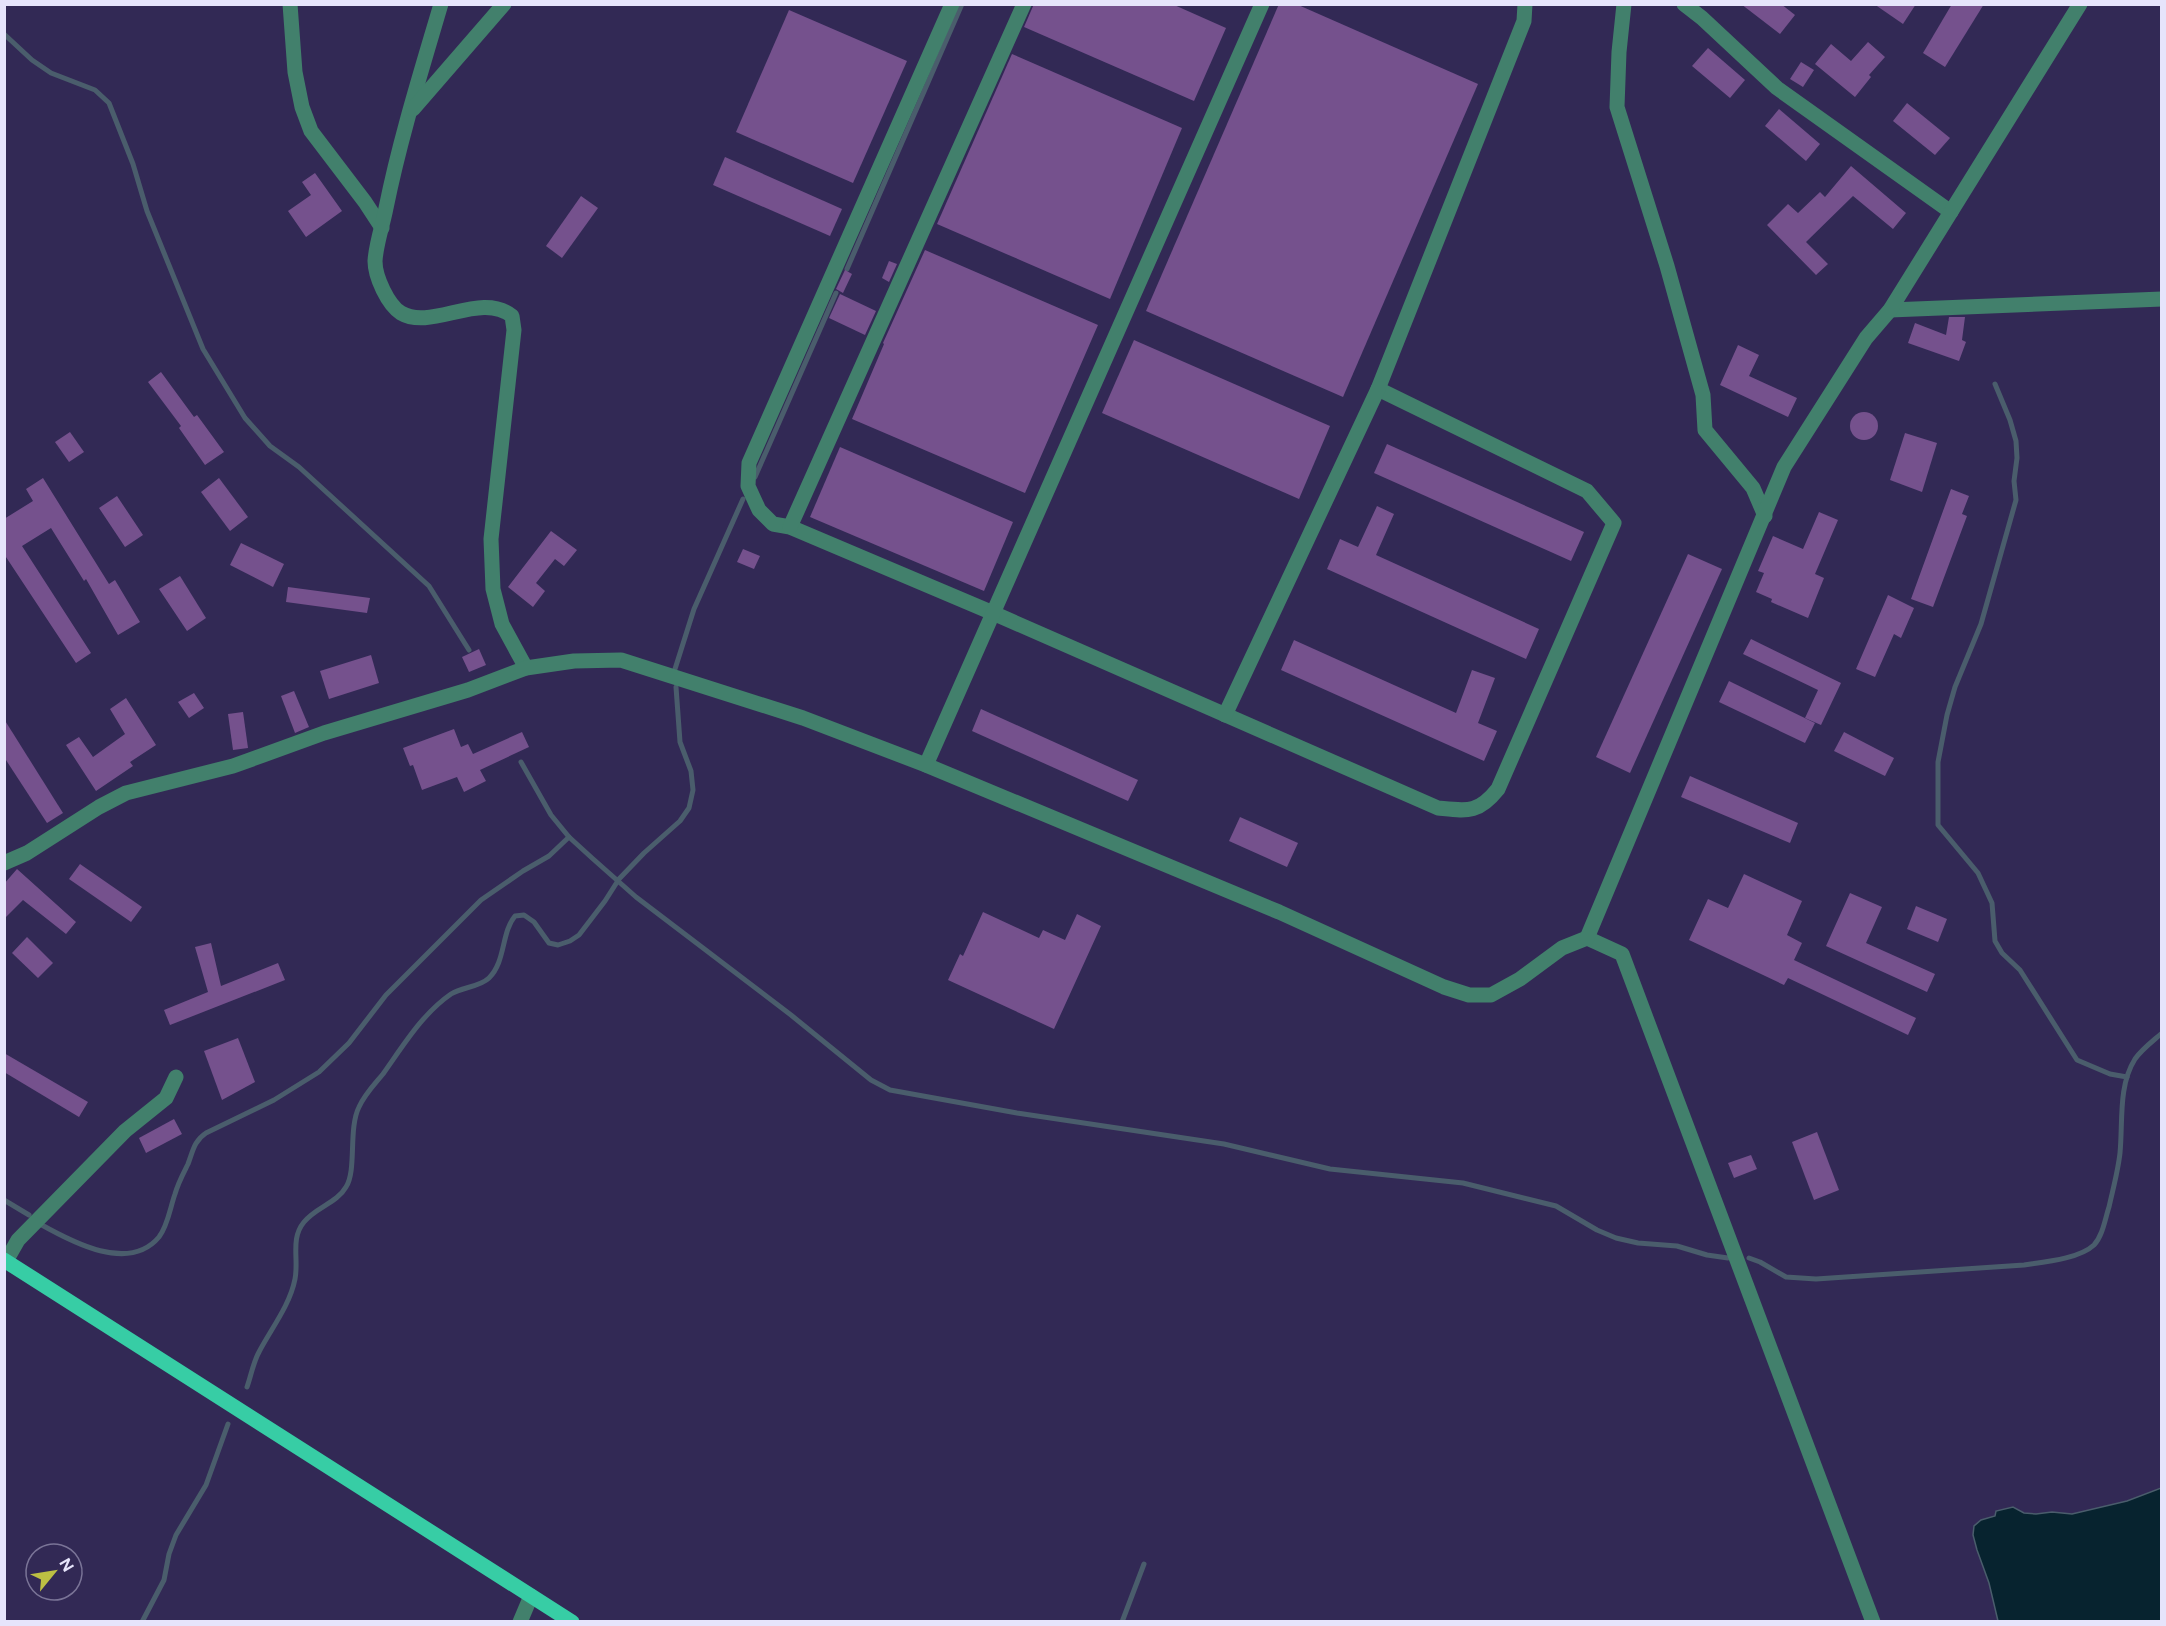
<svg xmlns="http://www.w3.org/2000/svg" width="2166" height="1626" font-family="Figtree,sans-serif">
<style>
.water{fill:#07232f;stroke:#4a5d6c;stroke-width:1.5}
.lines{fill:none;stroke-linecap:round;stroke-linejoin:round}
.stream{stroke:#4a5d6c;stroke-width:5}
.building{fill:#75518d}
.minor{stroke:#42806c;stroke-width:15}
.major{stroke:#37cda5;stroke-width:15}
</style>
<rect width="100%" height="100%" fill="#322955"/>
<path class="water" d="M2161 1488V1621H1998L1989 1583 1977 1550 1973 1535 1974 1526 1981 1520 1995 1516 1996 1511 2013 1507 2024 1513 2036 1514 2052 1512 2072 1514 2127 1501Z"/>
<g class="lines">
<g class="stream">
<path d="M4 34 32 60 51 73 95 90 109 103 133 164 147 211 203 349 245 418 270 446 299 467 429 586 469 650"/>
<path d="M847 269 962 4"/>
<path d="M1995 384 2010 420 2016 441 2017 458 2014 481 2016 500 1981 624 1955 687 1947 715 1938 762V825L1978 873 1992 903 1995 941 2002 953 2020 970 2077 1060 2110 1074 2127 1077"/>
<path d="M755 477 836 293"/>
<path d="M675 669 694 609 743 499"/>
<path d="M521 762 551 815 569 837 592 858 636 897 791 1015 871 1080 890 1090 1017 1113 1224 1144 1330 1169 1463 1183 1556 1206 1597 1230 1616 1238 1638 1243 1677 1246 1707 1255 1728 1258"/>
<path d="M4 1200 29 1215"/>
<path d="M40 1224C72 1242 129 1273 159 1237 168 1225 170 1208 175 1194 178 1183 183 1174 188 1164 193 1151 194 1141 206 1133L274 1100 319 1072 349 1043 386 995 481 900 523 871 549 856 569 837"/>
<path d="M1749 1258 1760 1262 1786 1277 1816 1279 2024 1265C2044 1262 2079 1259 2094 1245 2103 1235 2105 1219 2109 1207 2113 1189 2118 1171 2120 1153 2123 1122 2118 1086 2135 1059 2142 1049 2153 1041 2162 1033"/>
<path d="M247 1387C251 1376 253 1363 259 1352 271 1329 290 1305 295 1279 299 1259 290 1239 304 1222 316 1207 337 1203 346 1187 357 1170 348 1129 359 1107 365 1094 374 1085 383 1074 403 1046 422 1014 451 994 462 987 480 987 489 978 506 961 501 933 515 916L524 915 534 922 549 943 558 945 570 941 579 935 605 901 619 879 644 853 680 821 689 808 693 790 691 771 680 742 676 687"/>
<path d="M142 1622 164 1580 169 1554 176 1535 206 1485 228 1424"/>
<path d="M1122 1622 1144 1564"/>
</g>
</g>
<g class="building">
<path d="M1034 4H1172L1226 28 1194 101 1024 27Z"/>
<path d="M1279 4H1296L1478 84 1343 397 1146 311Z"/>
<path d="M1741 4H1781L1795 15 1780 34Z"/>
<path d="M1874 4H1916L1903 24Z"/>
<path d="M1952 4H1984L1945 67 1923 53Z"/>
<path d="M789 10 907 61 853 183 736 132Z"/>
<path d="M1868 42 1885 57 1869 75 1871 77 1855 97 1815 64 1831 44 1851 61Z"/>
<path d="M1708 48 1745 80 1730 98 1692 66Z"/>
<path d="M1012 54 1182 128 1110 299 937 224Z"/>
<path d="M1801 62 1814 70 1803 87 1790 79Z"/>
<path d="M1907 103 1950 138 1935 155 1893 121Z"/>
<path d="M1779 109 1820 144 1806 161 1765 126Z"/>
<path d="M725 157 842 209 830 236 713 185Z"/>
<path d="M1851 166 1906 213 1893 229 1853 196 1806 242 1828 264 1816 275 1767 225 1788 204 1798 213 1820 192 1825 197Z"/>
<path d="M315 173 342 211 306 237 288 211 311 195 302 182Z"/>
<path d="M581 196 598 208 562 258 546 246Z"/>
<path d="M925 250 1098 325 1025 493 852 419 884 344 883 343Z"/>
<path d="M889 261 897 264 889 282 882 278Z"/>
<path d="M845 270 852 274 843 293 836 289Z"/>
<path d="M840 294 876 311 865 335 829 318Z"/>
<path d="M1949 317H1965L1962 340 1966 342 1959 361 1908 343 1915 323 1946 335Z"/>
<path d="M1134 340 1330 426 1299 499 1102 413Z"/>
<path d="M1738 345 1759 355 1749 376 1797 398 1788 417 1720 385Z"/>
<path d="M161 372 194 417 197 415 224 452 205 465 179 428 181 426 148 382Z"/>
<circle cx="1864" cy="426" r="14"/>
<path d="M70 432 84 452 69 462 55 442Z"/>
<path d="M1905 433 1937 443 1922 492 1890 480Z"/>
<path d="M1387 444 1584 532 1571 561 1374 473Z"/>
<path d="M840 447 1013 522 984 591 810 517Z"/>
<path d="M43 478 109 584 115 580 140 622 118 635 86 579 84 581 51 528 22 546 91 653 76 663 4 554V519L33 501 26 489Z"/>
<path d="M219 478 248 517 230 531 201 492Z"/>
<path d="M1951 489 1969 496 1962 514 1967 516 1933 607 1911 599Z"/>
<path d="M117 496 143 535 125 547 99 508Z"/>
<path d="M1377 506 1394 514 1376 555 1539 629 1526 659 1327 569 1340 539 1358 547Z"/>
<path d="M1819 512 1838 520 1815 574 1824 578 1808 618 1771 602 1772 599 1756 592 1764 573 1758 571 1773 536 1803 549Z"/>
<path d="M551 531 577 550 564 566 555 559 536 583 545 591 533 607 508 587Z"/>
<path d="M241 543 284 564 273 587 230 565Z"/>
<path d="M743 549 760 556 754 569 737 562Z"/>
<path d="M1688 554 1722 569 1630 773 1596 757Z"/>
<path d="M180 576 206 618 187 631 159 589Z"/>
<path d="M288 587 370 598 367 613 286 602Z"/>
<path d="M1888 595 1914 608 1901 638 1894 634 1875 677 1856 669Z"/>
<path d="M1751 639 1841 683 1821 725 1805 718 1818 690 1743 654Z"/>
<path d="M1294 640 1456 713 1472 670 1495 678 1478 723 1497 731 1484 761 1281 670Z"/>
<path d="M479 649 486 665 469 672 462 657Z"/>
<path d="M371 655 379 683 329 699 320 671Z"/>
<path d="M1729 681 1815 723 1805 743 1719 702Z"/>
<path d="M294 691 309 727 295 733 281 696Z"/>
<path d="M194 693 204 708 189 718 178 702Z"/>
<path d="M126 698 156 745 130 762 133 766 96 791 66 745 79 737 93 757 125 734 110 709Z"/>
<path d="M981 709 1138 780 1128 801 972 731Z"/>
<path d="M243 712 248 748 233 750 228 714Z"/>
<path d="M4 719 63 813 47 823 4 757Z"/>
<path d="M454 729 461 747 468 744 473 754 522 732 529 747 480 770 486 781 464 792 457 777 422 790 413 765 410 766 403 748Z"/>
<path d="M1844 732 1894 758 1885 776 1834 751Z"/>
<path d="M1690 776 1798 823 1790 843 1681 797Z"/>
<path d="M1240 817 1298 843 1287 867 1229 841Z"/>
<path d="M80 864 142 907 131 922 69 879Z"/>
<path d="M17 869 76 922 66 934 23 900 4 919V884Z"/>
<path d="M1744 874 1802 901 1787 935 1802 943 1794 960 1916 1018 1908 1035 1788 978 1784 985 1689 940 1708 899 1728 908Z"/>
<path d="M1850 893 1882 907 1866 943 1935 974 1927 992 1826 946Z"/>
<path d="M1916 906 1947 919 1938 942 1907 929Z"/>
<path d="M983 912 1039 938 1043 930 1065 940 1077 914 1101 926 1054 1029 948 980 960 954 963 956Z"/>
<path d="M27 937 53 963 38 978 12 953Z"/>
<path d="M211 943 221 986 278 963 285 980 170 1025 164 1010 208 992 195 947Z"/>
<path d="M238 1038 255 1082 222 1100 204 1051Z"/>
<path d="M4 1053 88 1102 79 1117 4 1072Z"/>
<path d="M174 1119 182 1134 146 1153 139 1138Z"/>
<path d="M1817 1132 1839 1190 1814 1200 1792 1142Z"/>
<path d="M1751 1155 1757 1169 1734 1178 1728 1163Z"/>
</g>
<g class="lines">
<g class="minor">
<path d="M290 4 295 72 302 107 311 131 365 202 382 228"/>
<path d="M441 4C421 72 400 139 386 208 383 224 376 244 375 261 375 277 388 305 401 313 431 331 481 291 512 316L514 330 491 539 493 589 502 624 526 668"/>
<path d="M952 4 749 463 748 486 759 510 773 524 790 527 993 613 1438 808C1467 811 1478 814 1498 789L1614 523 1587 491 1378 389"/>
<path d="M1624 4 1619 52 1617 107 1667 266 1703 395 1705 430 1753 488 1765 516"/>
<path d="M1684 4 1702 18 1777 88 1951 212"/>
<path d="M413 109 504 4"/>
<path d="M1890 310 2162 299"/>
<path d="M790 527 1024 4"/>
<path d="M1225 715 1378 389 1524 21 1525 4"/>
<path d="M926 765 1262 4"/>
<path d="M4 863 27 853 99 807 126 793 233 766 324 733 468 690 526 668 574 661 621 660 803 718 926 765 1279 912 1444 987 1469 995H1491L1520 979 1562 948 1587 938 1622 954 1873 1622"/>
<path d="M1587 938 1784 467 1866 338 1890 310 2080 4"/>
<path d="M6 1261 18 1240 125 1131 166 1098 176 1077"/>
<path d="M520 1622 531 1596"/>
</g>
<path class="major" d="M4 1260 572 1622"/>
</g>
<rect width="2166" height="1626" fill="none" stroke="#e6e4fb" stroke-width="12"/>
<g transform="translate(54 1572) rotate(60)"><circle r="28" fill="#322955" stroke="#7a7497" stroke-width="1.5"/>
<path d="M0-4.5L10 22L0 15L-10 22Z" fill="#bcbf43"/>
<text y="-9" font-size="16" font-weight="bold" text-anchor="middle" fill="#e6e4fb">N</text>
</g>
</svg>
